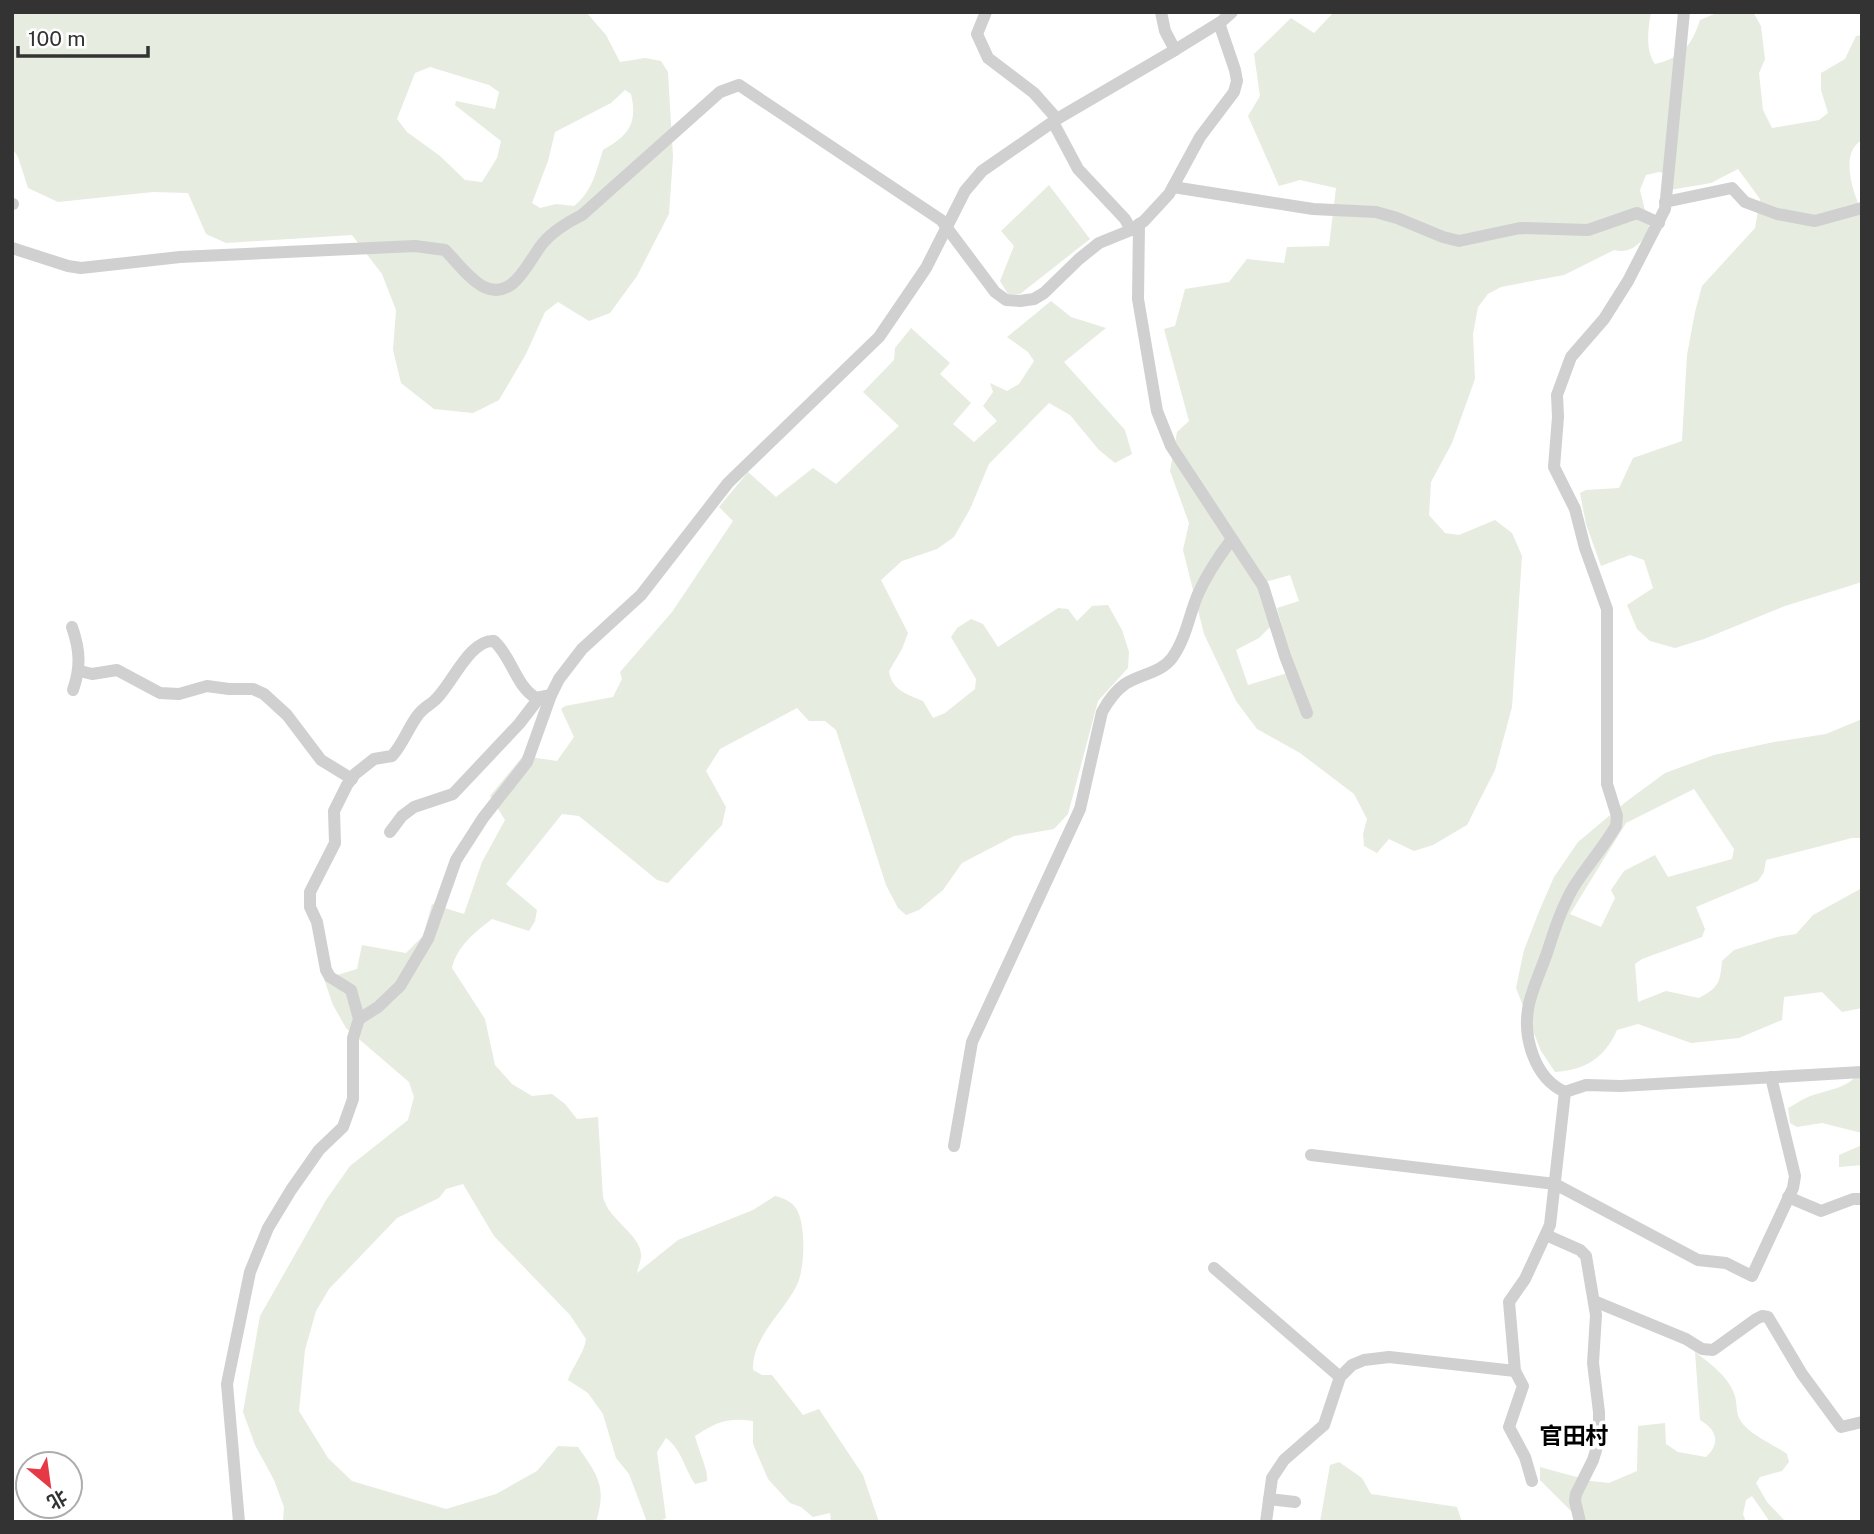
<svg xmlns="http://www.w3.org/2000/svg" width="1874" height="1534" font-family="'Public Sans','Noto Sans SC',sans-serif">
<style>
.green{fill:#e6ecdf;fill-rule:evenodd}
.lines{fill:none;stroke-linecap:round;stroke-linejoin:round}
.minor{stroke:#d0d0d0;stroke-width:12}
.labels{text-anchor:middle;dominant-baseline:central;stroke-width:7;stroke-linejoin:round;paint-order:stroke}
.quarter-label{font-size:23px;font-weight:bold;fill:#000;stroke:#fff}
</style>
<rect width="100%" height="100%" fill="#fff"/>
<g class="green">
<path d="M12 12H586L606 35 620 62 645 58 661 61 668 72 673 157 669 214 637 276 610 313 589 321 558 302 545 312 526 354 499 400 473 413 434 409 401 383 393 350 396 310 382 274 352 235 226 243 206 234 188 193 153 192 58 202 28 188 18 157 12 148ZM430 67 489 85 499 92 495 109 456 101 455 105 501 141 497 158 482 182 465 180 440 156 407 132 397 119 415 73ZM625 90 631 94C638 124 628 136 603 150 596 172 592 192 574 206L556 204 540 208 532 203 548 161 555 132 611 103Z"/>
<path d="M1334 12H1651C1648 29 1645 50 1655 64 1682 58 1692 45 1700 20L1719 12H1753L1761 26 1765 59 1759 73 1763 110 1772 128 1819 120 1828 113 1821 90V73L1845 59 1856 36 1862 35V140C1839 153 1853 193 1862 212V582L1785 606 1704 639 1675 648 1650 641 1637 629 1627 605 1653 588 1644 560 1630 555 1601 566 1586 524 1580 493 1586 490 1619 488 1633 458 1682 441 1687 355 1695 312 1702 286 1755 228 1760 199 1738 169 1711 183 1670 190 1673 175 1659 172 1646 175 1640 190 1650 231C1639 244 1632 254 1614 250L1564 275 1501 287 1488 294 1478 307 1473 334 1475 379 1452 443 1431 482 1429 515 1445 533 1459 535 1495 520 1512 533 1522 556 1512 707 1495 770 1467 825 1433 845 1414 851 1389 839 1377 853 1364 846 1363 834 1367 819 1354 794 1300 753 1257 729 1236 701 1204 634 1183 550 1189 523 1170 471 1177 432 1189 421 1164 329 1175 326 1185 289 1229 282 1247 259 1284 263 1287 247 1329 246 1336 188 1300 180 1279 186 1248 116 1260 96 1254 54 1291 18 1314 33ZM1290 575 1299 601 1277 608 1294 671 1248 685 1236 650 1259 638 1271 626 1258 584Z"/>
<path d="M1049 185 1090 239 1020 294H1008L1000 281 1014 246 1001 231Z"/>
<path d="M1051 301 1071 317 1106 328 1064 362 1125 430 1132 454 1115 463 1099 450 1070 415 1049 403 989 464 970 509 954 537 937 549 902 561 881 580 908 633 902 649 889 671C892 690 906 694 923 701L933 718 945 713 975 689 976 679 951 637 957 628 971 619 983 624 998 647 1058 608 1068 609 1077 621 1092 606 1108 605 1122 630 1129 652 1128 668 1098 701 1068 814 1054 829 1014 836 962 863 943 890 919 910 906 915 898 908 886 885 836 730 825 721H809L797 708 720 749 706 771 726 807 722 825 668 883 657 880 579 816 562 814 506 884 537 910 535 921 529 931 492 919C475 932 457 946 452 968L485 1019 495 1065 512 1084 532 1096 552 1094 565 1104 577 1119 598 1117 603 1197C609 1221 642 1235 641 1256 641 1261 638 1268 637 1273L678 1240 753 1210 775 1196C783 1198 792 1201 797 1210 806 1226 805 1268 797 1285 783 1313 752 1337 753 1370L762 1375H772L803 1415 819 1409 863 1475 879 1522H831L830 1513 813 1517 801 1507 790 1503 768 1479 753 1444V1421C728 1417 716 1422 695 1436 698 1449 709 1472 707 1481L695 1484C684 1468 682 1450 666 1438L657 1452 666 1518 659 1522H647L629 1474 616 1458 603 1414 588 1393 568 1380C573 1365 584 1354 586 1339L570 1315 494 1236 463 1184 446 1189 439 1198 397 1218 329 1289 316 1311 305 1350 299 1411 328 1458 352 1481 446 1509 496 1494 537 1471 558 1446 578 1447C598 1476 607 1486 596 1522H283L284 1507 274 1480 255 1445 243 1412 260 1316 326 1200 350 1166 408 1120 414 1097 409 1082 346 1028 333 1005 324 979 357 969 362 945 406 953 423 936 432 904 464 914 482 862 505 820 490 796 523 756 557 761 574 737 561 709 565 706 613 697 622 679 620 672 672 612 733 521 719 507 748 472 776 497 813 468 836 484 899 426 863 392 894 360 895 348 911 328 950 363 940 374 971 403 953 424 974 442 997 421 983 406 993 392 990 383 1007 391 1019 384 1034 361 1028 352 1007 337Z"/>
<path d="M1862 719V838H1852L1766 860 1764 872 1758 881 1696 907 1705 929 1702 937 1642 959 1635 964 1638 1002 1666 991 1699 998C1719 987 1720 983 1722 961L1734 950 1777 937 1796 934 1813 915 1862 888V1008L1842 1012 1822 992 1784 997 1782 1020 1739 1038 1691 1043 1638 1024 1617 1030C1605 1058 1585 1070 1555 1072L1541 1051 1516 988 1524 950 1540 909 1554 877 1578 842 1627 801 1665 773 1714 755 1774 742 1826 734ZM1694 789 1734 849 1732 859 1668 877 1655 855 1624 871 1611 890 1615 898 1601 927 1570 914 1626 823Z"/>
<path d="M1862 1068V1133L1822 1123 1797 1127 1790 1123 1788 1108C1794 1105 1801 1100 1808 1097 1828 1089 1851 1089 1862 1068Z"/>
<path d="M1862 1145V1165L1839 1167V1155Z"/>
<path d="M1695 1352C1711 1364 1729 1377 1735 1396 1737 1403 1736 1412 1739 1418 1747 1434 1773 1444 1787 1454L1789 1462 1782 1471 1760 1477 1756 1483 1767 1502 1786 1522H1770L1752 1496 1746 1500 1743 1514 1746 1522H1582L1540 1480V1467L1591 1481 1609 1483 1637 1471 1638 1426 1665 1423 1666 1444 1678 1452 1706 1457C1721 1443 1717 1430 1700 1420Z"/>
<path d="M1339 1462 1362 1478 1371 1494 1457 1507 1462 1522H1320L1330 1465Z"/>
</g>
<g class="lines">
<g class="minor">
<path d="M986 12 977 34 988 58 1034 93 1057 119"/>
<path d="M1161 12 1165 31 1175 50"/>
<path d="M1053 122 1078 169 1125 219 1131 230"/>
<path d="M1173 187 1313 209 1376 212 1397 218 1443 237 1459 241 1520 228 1588 230 1637 213 1659 223"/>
<path d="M1665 202 1732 188 1745 202 1777 214 1815 221 1862 208"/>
<path d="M12 204H13"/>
<path d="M1139 224 1138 299 1157 411 1171 446 1263 586 1285 656 1307 713"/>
<path d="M12 248 68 266 81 268 180 257 415 246 445 250C456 261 470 280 484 287 514 301 528 261 543 243 553 231 568 222 582 215L720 92 739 85 941 220 995 292 1006 300 1020 301 1034 299 1044 293 1079 259 1099 243 1131 230 1144 221 1169 194 1200 137 1234 92 1237 81 1235 70 1219 23"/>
<path d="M72 627C80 650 81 667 73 690"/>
<path d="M80 671 92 674 117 670 160 693 179 694 207 686 229 689H253L264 694 287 715 321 760 352 779"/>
<path d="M390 832 402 816 414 807 453 794 519 724 539 698"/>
<path d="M359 1019 351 990 330 977 326 970 317 922 310 907V892L335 843 334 811 347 785 355 774 374 759 392 756C403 744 408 728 418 715 423 708 428 706 434 701 451 687 469 639 494 641 512 657 515 685 536 698L551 695"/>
<path d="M1565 1092C1534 1078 1522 1036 1529 1004 1533 987 1541 970 1547 953 1554 931 1561 909 1573 888 1586 867 1603 848 1616 826L1617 816 1607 784V609L1585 548 1575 509 1554 467 1558 417 1557 395 1571 357 1604 319 1628 281 1665 209 1684 12"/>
<path d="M954 1146 972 1042 1080 809 1102 712C1108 701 1115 691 1125 684 1140 674 1161 673 1172 658 1186 639 1189 615 1198 594 1207 574 1219 556 1232 539"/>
<path d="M1311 1155 1555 1184 1698 1260 1726 1263 1752 1276 1793 1188 1795 1176 1771 1077"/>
<path d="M1788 1197 1821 1211 1853 1199H1861"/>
<path d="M1546 1235 1580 1250 1586 1256 1596 1315 1593 1363 1599 1412V1440L1593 1460 1576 1494 1575 1501 1580 1522"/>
<path d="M1214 1268 1340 1377"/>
<path d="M1594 1301 1686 1339 1702 1349 1713 1350 1756 1319 1762 1316 1768 1317 1802 1374 1841 1427 1862 1422"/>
<path d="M1532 1481 1525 1457 1509 1427 1523 1386 1515 1371 1509 1302 1525 1279 1550 1225 1565 1092 1586 1085 1621 1086 1862 1072"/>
<path d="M1269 1499 1295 1502"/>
<path d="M239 1522 227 1384 250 1272 268 1228 291 1190 319 1150 343 1127 353 1099V1038L359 1019 378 1007 400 986 428 939 456 860 483 818 527 762 551 695 559 679 582 649 641 595 728 483 879 337 926 268 965 191 982 171 1057 119 1175 50 1222 21 1232 12"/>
<path d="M1266 1522 1272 1478 1284 1460 1324 1425 1340 1377 1352 1365 1364 1360 1389 1357 1515 1371"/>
</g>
</g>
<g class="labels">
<g class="quarter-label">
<text x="1574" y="1435">官田村</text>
</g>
</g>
<rect width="1874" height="1534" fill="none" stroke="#333333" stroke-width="28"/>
<g transform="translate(49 1485) rotate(151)"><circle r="33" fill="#ffffff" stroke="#adadad" stroke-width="2"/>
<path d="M0-5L12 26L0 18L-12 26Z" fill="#e63946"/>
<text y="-10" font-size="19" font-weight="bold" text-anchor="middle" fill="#333333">北</text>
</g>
<path d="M18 46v10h130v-10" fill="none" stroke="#333333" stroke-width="3.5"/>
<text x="28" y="46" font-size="21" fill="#333333" stroke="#ffffff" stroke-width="5" paint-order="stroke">100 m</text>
</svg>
